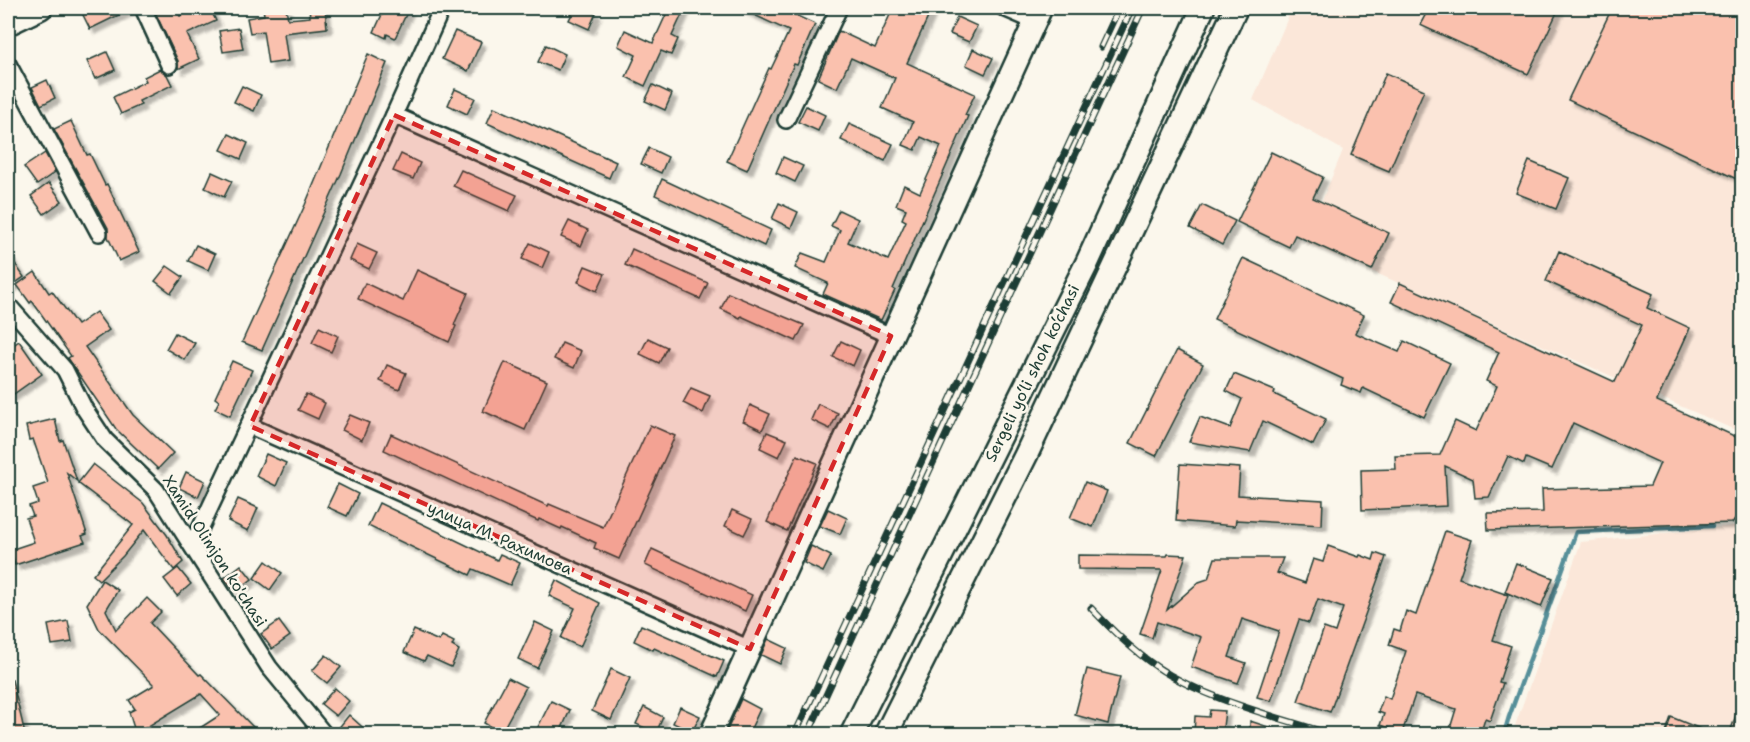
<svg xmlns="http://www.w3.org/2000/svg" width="1750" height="742" font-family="'Shantell Sans',sans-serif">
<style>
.built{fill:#fbe7d9}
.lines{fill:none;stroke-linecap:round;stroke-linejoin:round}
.stream{stroke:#578f99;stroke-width:4.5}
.building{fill:#fac1ae;stroke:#1f3d34;stroke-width:1.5;filter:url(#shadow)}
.street-casing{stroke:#1f3d34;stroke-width:20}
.secondary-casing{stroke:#1f3d34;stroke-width:26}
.primary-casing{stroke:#1f3d34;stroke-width:27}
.street{stroke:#fbf7ec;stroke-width:15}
.secondary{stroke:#fbf7ec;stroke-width:21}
.primary{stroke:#fbf7ec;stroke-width:22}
.rail-casing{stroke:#1f3d34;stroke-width:7}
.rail{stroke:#fbf7ec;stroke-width:4.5;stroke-dasharray:14;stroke-linecap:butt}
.marked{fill:#d62828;fill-opacity:0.2;stroke:#d62828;stroke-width:4.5;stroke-dasharray:12 8;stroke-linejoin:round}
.labels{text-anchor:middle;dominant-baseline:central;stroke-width:5;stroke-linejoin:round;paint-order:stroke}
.street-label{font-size:16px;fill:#1f3d34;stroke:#fbf7ec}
</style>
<defs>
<filter id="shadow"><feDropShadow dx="5" dy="5" stdDeviation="1.5" flood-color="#0004"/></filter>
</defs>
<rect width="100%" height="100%" fill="#fbf7ec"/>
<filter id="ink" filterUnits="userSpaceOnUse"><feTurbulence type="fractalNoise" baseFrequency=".0167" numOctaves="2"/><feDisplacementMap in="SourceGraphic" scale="12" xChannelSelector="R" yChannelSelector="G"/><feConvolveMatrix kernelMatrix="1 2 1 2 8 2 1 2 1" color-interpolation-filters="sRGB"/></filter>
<g filter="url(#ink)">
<g class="built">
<path d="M1292 8H1742V433L1305 242 1343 150 1253 100Z"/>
<path d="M1742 525V734H1512L1581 542Z"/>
</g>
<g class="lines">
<path class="stream" d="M1504 734 1509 717 1576 532 1712 526"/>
</g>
<g class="building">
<path d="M89 8H133L90 29 81 11Z"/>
<path d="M153 8H175L180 16 198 8H210L216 21 187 34 199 59 178 69V61Z"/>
<path d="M263 8H286L288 19 310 17 309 8H325L327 28 284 33 288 61 268 64 263 31 250 33 247 18 264 15Z"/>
<path d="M385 8H409L395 38 387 34 386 38 374 32Z"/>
<path d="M575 8H584L596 13 589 29 569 20Z"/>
<path d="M669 8H685L672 36 678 39 671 55 661 51 645 86 626 77 636 55 618 46 625 30 653 43Z"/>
<path d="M739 8H780L815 24 797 65 794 64 747 170 727 161 769 68 771 69 789 31Z"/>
<path d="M893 8H919L930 13 907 63 975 94 965 115 968 116 893 289 895 290 881 320 823 294 828 283 795 268 802 253 826 262 840 230 831 226 839 210 858 219 848 242 888 260 906 221 902 219 906 209 896 205 904 185 920 193 941 146 921 137 915 150 903 145 913 122 882 108 895 78 851 58 837 88 818 79 839 31 875 48Z"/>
<path d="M1429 8H1559L1528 74 1420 25Z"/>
<path d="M1612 8H1743V182L1568 100Z"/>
<path d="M957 17 977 26 969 42 950 34Z"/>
<path d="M239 28 243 49 223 52 219 31Z"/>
<path d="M455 31 481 42 468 71 442 59Z"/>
<path d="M546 45 565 54 558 70 538 62Z"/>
<path d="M973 49 993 58 985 74 966 65Z"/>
<path d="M107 52 115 70 95 79 87 61Z"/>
<path d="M368 54 387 63 341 174 262 350 242 342 305 205Z"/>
<path d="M160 69 167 75 172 85 139 101 141 105 121 114 113 97 146 81 144 77Z"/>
<path d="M1386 73 1424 90 1389 171 1351 155Z"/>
<path d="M47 80 55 98 41 105 32 87Z"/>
<path d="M653 85 672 94 665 110 645 101Z"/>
<path d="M242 86 261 95 254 111 234 102Z"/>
<path d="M455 89 475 98 467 114 448 105Z"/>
<path d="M806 106 825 115 818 131 798 122Z"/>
<path d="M494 107 616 162 609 178 487 123Z"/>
<path d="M71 121 87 155 90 154 105 185 107 184 139 252 119 261 108 237V228L54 129Z"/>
<path d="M849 124 893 144 885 161 841 140Z"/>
<path d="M229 134 248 143 241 159 221 150Z"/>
<path d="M649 148 668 157 661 173 641 164Z"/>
<path d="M1271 152 1323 177 1313 198 1389 233 1372 270 1295 235 1289 247 1237 222Z"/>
<path d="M45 153 55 172 37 185 24 167Z"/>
<path d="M401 154 420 163 413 179 393 171Z"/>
<path d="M783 157 803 166 795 182 776 173Z"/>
<path d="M1529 161 1569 178 1556 209 1516 193Z"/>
<path d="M461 170 517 195 509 211 453 186Z"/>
<path d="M212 172 232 181 224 197 205 188Z"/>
<path d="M662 179 771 230 764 246 655 195Z"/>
<path d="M49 183 62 201 44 214 31 196Z"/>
<path d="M779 203 798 212 791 228 772 219Z"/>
<path d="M1202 205 1235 221 1222 245 1190 228Z"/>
<path d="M569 221 588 230 581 246 561 237Z"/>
<path d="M530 243 549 252 542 268 522 259Z"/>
<path d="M357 244 377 253 369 269 350 260Z"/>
<path d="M196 245 215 254 208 270 188 261Z"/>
<path d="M632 249 708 283 700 299 625 265Z"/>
<path d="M1559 251 1653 294 1647 308 1690 328 1657 401 1743 440V507L1732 523 1488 530 1487 513 1543 512 1542 489 1650 486 1660 463 1573 423 1552 469 1526 458 1524 464 1508 456 1489 497 1475 498 1473 479 1445 466 1447 506 1362 510 1361 470 1396 469 1395 456 1440 455 1455 421 1476 431 1497 386 1486 381 1499 352 1391 302 1400 283 1615 382 1642 325 1546 281Z"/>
<path d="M8 253 24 277 8 288Z"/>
<path d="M1243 258 1364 315 1355 333 1399 352 1404 341 1450 363 1424 417 1363 388 1361 393 1341 385 1343 379 1214 319Z"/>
<path d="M167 266 183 277 171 293 155 281Z"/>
<path d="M585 266 605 274 597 291 578 282Z"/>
<path d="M417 270 468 293 454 325 456 326 449 342 358 299 365 283 403 301Z"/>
<path d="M35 272 49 293 52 291 77 325 96 312 109 330 85 347 133 415 173 453 158 469 116 429 68 358 71 356 32 301 30 303 17 285Z"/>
<path d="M728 293 804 325 796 341 741 316 740 318 721 309Z"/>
<path d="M319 327 338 336 331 352 312 343Z"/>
<path d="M175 333 195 343 185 360 166 349Z"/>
<path d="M648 338 667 347 659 363 640 354Z"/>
<path d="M19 341 42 374 8 398V349Z"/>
<path d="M841 341 860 350 853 366 833 357Z"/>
<path d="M562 343 581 351 574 368 554 359Z"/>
<path d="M1177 350 1203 364 1156 456 1130 443Z"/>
<path d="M232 361 252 370 230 416 215 409 219 401 215 398Z"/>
<path d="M505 362 547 381 525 430 483 411Z"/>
<path d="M387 365 406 373 399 390 380 381Z"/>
<path d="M1234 374 1275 391 1274 394 1326 419 1313 445 1263 421 1250 452 1189 442 1200 417 1230 428 1242 399 1226 391Z"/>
<path d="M691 388 710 396 703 413 683 403Z"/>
<path d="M306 394 325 403 318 419 298 410Z"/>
<path d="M818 404 838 413 830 429 811 420Z"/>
<path d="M750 405 770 414 762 430 743 421Z"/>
<path d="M350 415 369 423 362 440 342 430Z"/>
<path d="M55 419 60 441 63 440 77 481 67 473 87 534 82 536 85 542 15 565 10 550 34 542 26 518 33 516 29 506 38 503 33 488 48 483 33 439 29 440 26 426Z"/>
<path d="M650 425 675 436 619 559 594 548 596 543 562 527 561 529 539 519 538 521 384 450 391 434 548 506 549 504 603 527Z"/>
<path d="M767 432 787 440 779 457 760 448Z"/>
<path d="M266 454 286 463 276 486 256 476Z"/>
<path d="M797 455 817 463 787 531 767 522Z"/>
<path d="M93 464 143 503 167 535 183 562 174 570 144 530 123 556 99 580 93 575 133 525 78 483Z"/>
<path d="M1180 464 1240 468 1238 495 1323 500 1322 525 1236 520 1235 526 1176 521Z"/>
<path d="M186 472 205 481 198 497 179 488Z"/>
<path d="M1085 482 1107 491 1093 527 1070 518Z"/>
<path d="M338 484 358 494 347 516 327 507Z"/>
<path d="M238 499 258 508 248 531 228 521Z"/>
<path d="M379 503 497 560 500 554 520 563 510 585 473 569 470 575 368 526Z"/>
<path d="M828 509 847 518 840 534 820 526Z"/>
<path d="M732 510 752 519 744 535 725 526Z"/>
<path d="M1445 531 1472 540 1459 578 1508 595 1493 640 1511 646 1499 682 1503 683 1490 721 1485 719 1480 735H1448L1456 709 1415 695 1402 733 1380 725 1384 714 1378 712 1384 696 1390 699 1406 651 1389 645 1394 629 1400 631 1406 611 1416 615Z"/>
<path d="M811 546 831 556 823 572 804 563Z"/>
<path d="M1328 546 1359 557 1360 555 1373 560 1375 553 1386 557 1330 712 1298 701 1324 628 1335 632 1343 608 1318 599 1309 623 1299 620 1271 701 1257 697 1279 631 1242 619 1229 657 1246 663 1238 683 1191 667 1201 637 1157 622 1152 638 1140 634 1162 570 1078 569V555L1167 556 1168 554 1186 555 1167 610 1199 582 1208 579 1215 558H1283L1277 573 1305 583 1313 559 1323 562Z"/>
<path d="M652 549 752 595 745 611 645 565Z"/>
<path d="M266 561 282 573 270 590 254 578Z"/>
<path d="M1516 563 1553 578 1541 607 1505 592Z"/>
<path d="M241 565 252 579 235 592 224 578Z"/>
<path d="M178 568 191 584 177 596 164 579Z"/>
<path d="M102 580 118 590 106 610 116 630 147 598 161 612 150 623 199 675 201 674 254 728 248 735H189L220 715 201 694 145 728 147 735H136L129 712 135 709 129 700 154 685 99 629 87 604Z"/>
<path d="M556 580 600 603 580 647 561 638 575 608 549 596Z"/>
<path d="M68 621 72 642 52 645 48 625Z"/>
<path d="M279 621 290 636 272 649 261 634Z"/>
<path d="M535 622 554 631 537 668 518 659Z"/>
<path d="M641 625 724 661 717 677 654 648 653 650 634 641Z"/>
<path d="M414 630 439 641 442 636 454 642 452 646 459 650 451 667 427 656 424 661 404 652Z"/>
<path d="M768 639 787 648 780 664 761 655Z"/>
<path d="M326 655 341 667 327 683 312 671Z"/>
<path d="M611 669 630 678 611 720 592 711Z"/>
<path d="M1087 669 1120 677 1108 724 1075 715Z"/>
<path d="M508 678 526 687 501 733 484 723Z"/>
<path d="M12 680 22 721 25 735H8V681Z"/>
<path d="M335 688 349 701 336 716 321 704Z"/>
<path d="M741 699 760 709 748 735H725Z"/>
<path d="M551 701 570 710 559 735H534Z"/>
<path d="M1741 701 1743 735H1729Z"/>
<path d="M644 707 663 717 656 733 636 724Z"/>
<path d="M680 707 700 716 692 732 673 723Z"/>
<path d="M1210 710 1225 711 1222 735H1194L1195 716 1209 717Z"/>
<path d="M349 715 371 735H333Z"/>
<path d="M1671 717 1713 734V735H1665Z"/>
<path d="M1250 721 1284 732 1283 735H1250Z"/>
</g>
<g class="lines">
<defs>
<g id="street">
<path d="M143 8 169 65"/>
<path d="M1004 8 1034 21"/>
<path d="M8 64 99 233"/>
<path d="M394 115 891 336"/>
<path d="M786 120 839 8"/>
<path d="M8 305 65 370 84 408 105 440 156 490 269 667 324 734"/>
<path d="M250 426 750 649"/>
<path d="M192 546 394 115 442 8"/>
</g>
<g id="secondary">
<path d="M8 24 41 8"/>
<path d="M711 734 1041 8"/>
</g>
<g id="primary">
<path d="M852 734 1087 263 1203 8"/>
<path d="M886 734 1026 455 1236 8"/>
</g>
</defs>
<use href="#street" class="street-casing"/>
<use href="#secondary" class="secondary-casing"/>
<use href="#primary" class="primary-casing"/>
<use href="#street" class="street"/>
<use href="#secondary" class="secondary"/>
<use href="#primary" class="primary"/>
<defs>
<g id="rail">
<path d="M1101 47 1119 8"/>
<path d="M1091 608C1112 630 1132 650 1157 667 1204 699 1275 716 1329 734"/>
<path d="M795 734 1132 8"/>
<path d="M808 734 1143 8"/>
</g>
</defs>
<use href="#rail" class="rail-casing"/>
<use href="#rail" class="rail"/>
</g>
</g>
<path class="marked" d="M394 115 891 336 750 649 250 426Z"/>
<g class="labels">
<g class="street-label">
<text transform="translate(1032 373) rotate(-64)">Sergeli yo‘li shoh ko‘chasi</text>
<text transform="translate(500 538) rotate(24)">улица М. Рахимова</text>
<text transform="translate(215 551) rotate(57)">Xamid Olimjon ko'chasi</text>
</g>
</g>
<rect width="1750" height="742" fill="none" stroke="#fbf7ec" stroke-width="30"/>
<rect x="15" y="15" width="1720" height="712" fill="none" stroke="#1f3d34" stroke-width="2" filter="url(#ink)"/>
</svg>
